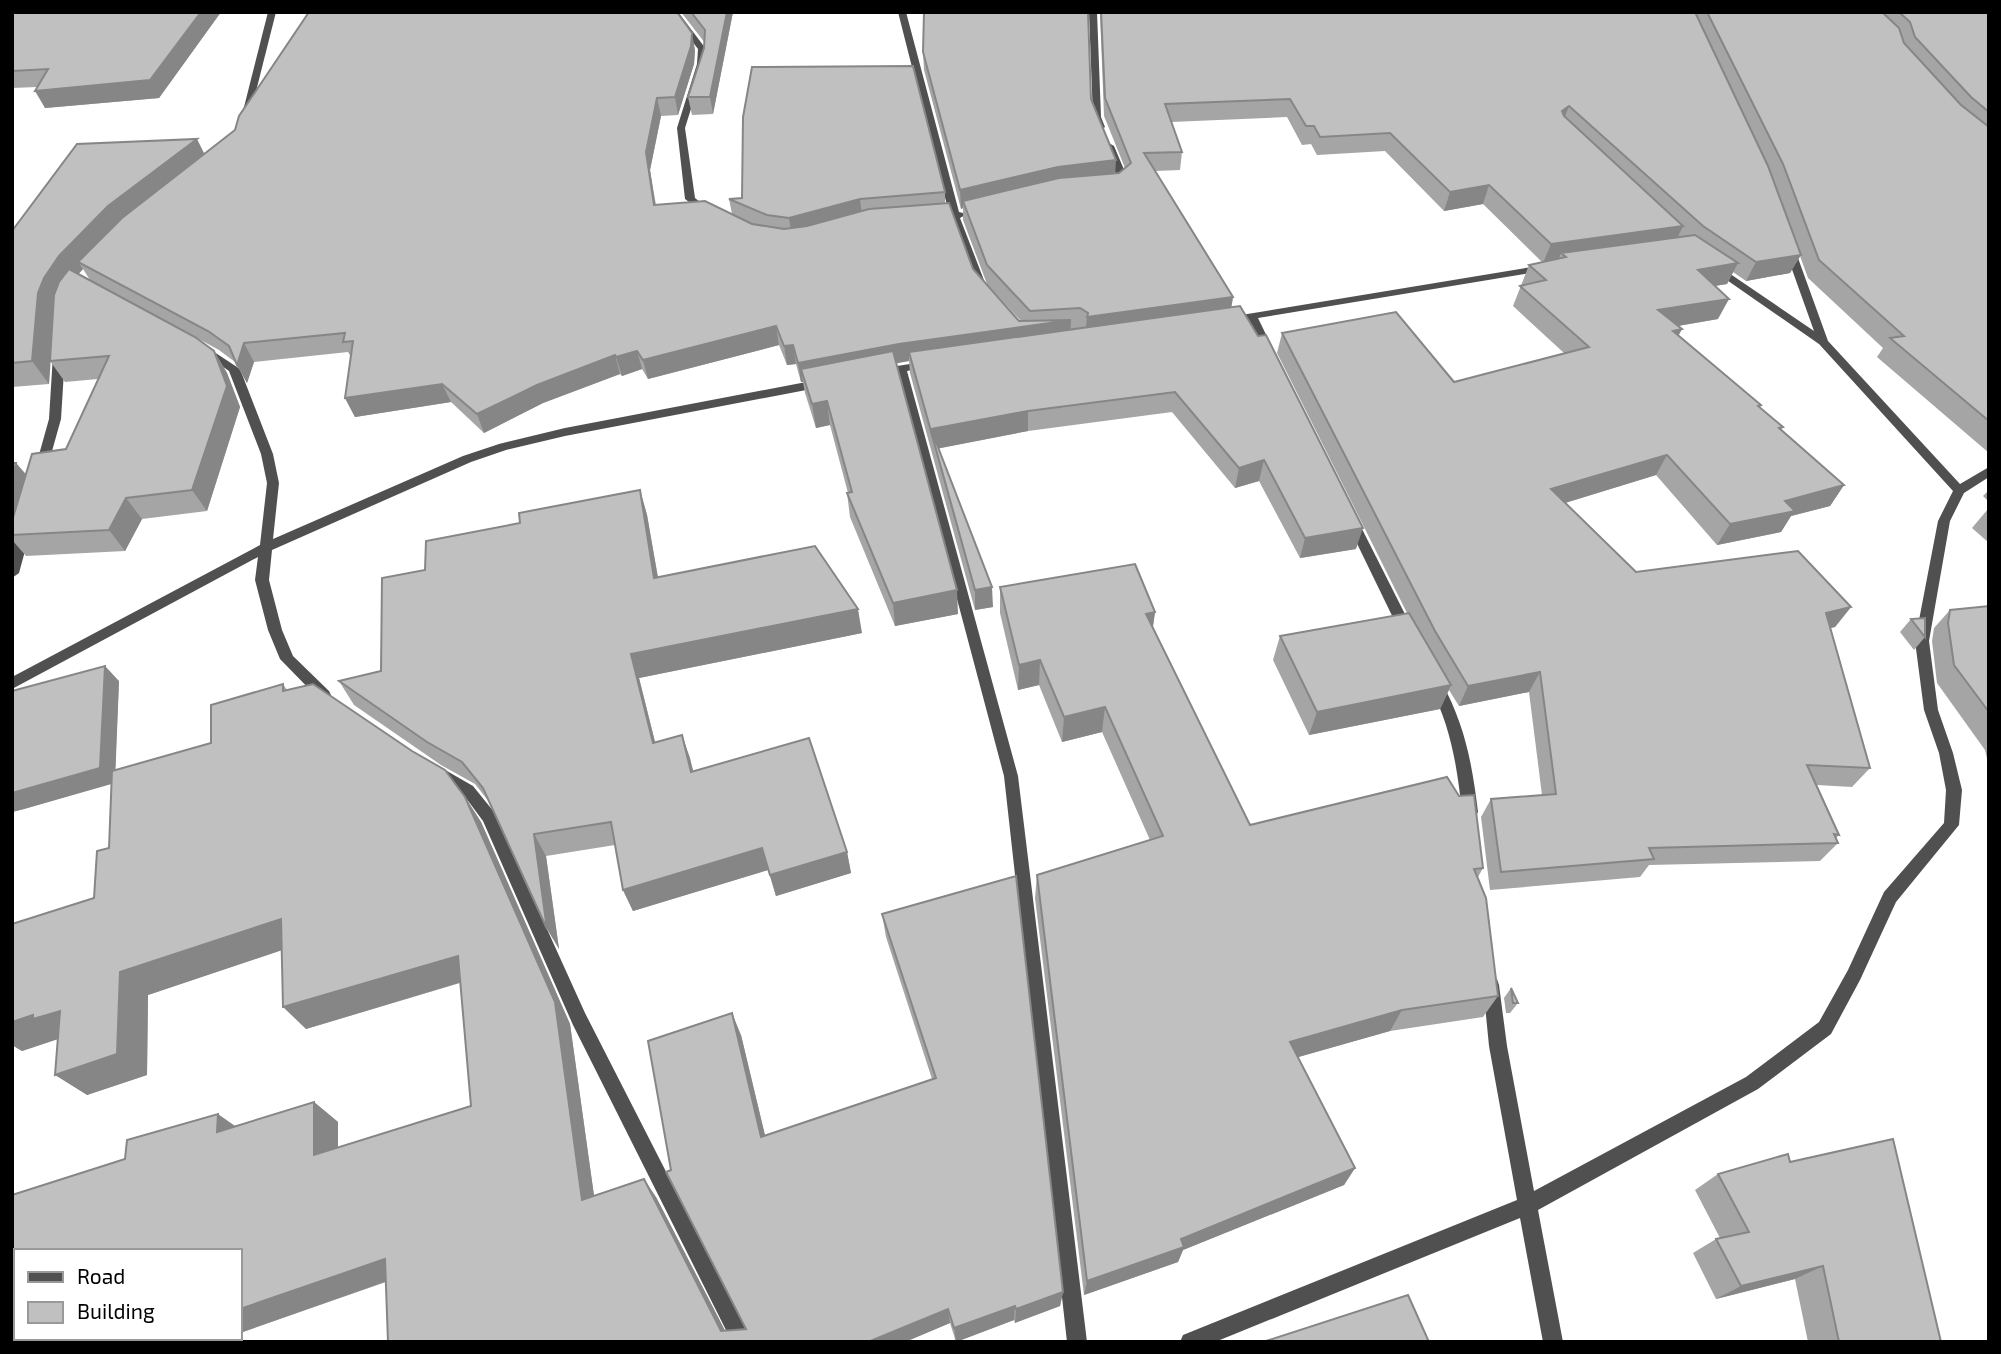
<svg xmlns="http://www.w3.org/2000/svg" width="2001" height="1354" font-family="'Exo 2',sans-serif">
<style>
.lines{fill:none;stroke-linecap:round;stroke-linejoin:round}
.street{fill:#505050;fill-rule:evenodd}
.wall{fill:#a5a5a5;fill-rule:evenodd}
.shaded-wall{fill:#868686}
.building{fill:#c0c0c0;stroke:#868686;stroke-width:2}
</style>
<rect width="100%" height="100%" fill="#fff"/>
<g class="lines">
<g class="street">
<path d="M268 12H276L249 119 245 122 241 119Z"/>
<path d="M670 12H678L706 49 705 64 685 128 695 198 710 210 712 212 707 215 685 199 677 128 697 64 698 49Z"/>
<path d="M898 12H906L959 212 967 214 960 218 987 288 986 290 982 291 977 288 951 219 936 220 931 217 936 214 949 213Z"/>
<path d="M1089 12H1097L1101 117 1105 127 1101 130 1097 127 1093 117Z"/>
<path d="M1109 143 1114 146 1128 179 1116 190 1111 187 1118 179 1104 146Z"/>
<path d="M1789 244 1794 247 1828 341 1960 484 1989 467V477L1964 493 1950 521 1929 641 1938 710 1953 753 1962 790 1959 825 1896 902 1860 980 1831 1034 1758 1089 1538 1210 1563 1342H1543L1520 1218 1215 1342H1180L1183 1335 1517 1200 1489 1046 1483 985 1485 979 1491 977 1497 979 1499 985 1507 1046 1534 1191 1746 1077 1819 1022 1848 970 1884 892 1944 823 1946 790 1939 753 1924 710 1915 641 1938 521 1953 491 1819 344 1711 269 1720 267 1814 331 1784 247Z"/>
<path d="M1544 265 1549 268 1548 270 1258 318 1274 351 1268 354 1262 351 1248 320 1229 323 1224 320 1229 317Z"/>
<path d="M202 344 240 369 273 454 279 483 273 539 463 456 499 444 565 428 822 379 828 383 822 387 565 436 506 450 471 462 272 550 269 580 282 630 293 656 329 691 331 695 329 699H319L280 659 268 630 255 580 258 557 12 689V677L260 545 267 483 261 454 229 371 198 349 197 347Z"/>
<path d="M59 352 65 355 61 419 47 469 41 473 35 469 49 419 53 355Z"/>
<path d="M928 361 934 364 932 366 907 371 1018 776 1087 1342H1067L1004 776 897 373 879 375 873 372 879 369Z"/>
<path d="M1353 519 1359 523 1413 630 1411 634 1406 635 1399 630 1347 523Z"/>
<path d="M25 525 31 529 19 573 12 578C12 563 9 532 25 525Z"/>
<path d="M1436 680 1441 681C1465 725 1472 763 1478 812L1475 817 1470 818 1465 817 1462 812C1457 766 1451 726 1429 685L1431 681Z"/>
<path d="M440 767 473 786 494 812 585 1013 753 1342H732L573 1025 483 821 463 794 435 777 433 773 435 769Z"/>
</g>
</g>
<g class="wall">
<path d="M12 12H221L159 98 45 108 37 87 12 88Z"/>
<path d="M681 12H733L713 114 692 115 688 97 704 48 705 43Z"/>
<path d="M1100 12H1989V453L1877 357 1883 348 1808 278 1800 256 1790 273 1746 281 1733 272 1727 284 1715 286 1718 319 1678 326 1682 329 1678 336 1761 405 1760 408 1783 427 1781 430 1844 485 1830 506 1791 516 1781 532 1717 545 1656 475 1565 503 1636 572 1851 607 1835 627 1830 628 1870 768 1852 787 1817 785 1839 835 1836 838 1838 843 1820 861 1649 865 1640 877 1490 890 1481 817 1491 799 1542 795 1529 692 1459 706 1449 690 1440 709 1309 735 1273 660 1280 636 1407 613 1277 353 1282 333 1454 382 1564 353 1513 306 1529 265 1542 262 1483 204 1444 211 1385 151 1317 155 1311 144 1302 145 1287 117 1171 122 1182 152 1180 170 1155 171 1233 297 1231 307 1356 549 1300 558 1259 481 1235 488 1172 412 1028 431 939 448 993 607 975 610 910 373 909 361 900 362 896 363 958 614 895 626 850 517 847 493H848L830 425 816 428 805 393 803 382H801L796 364 787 365 779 345 648 379 642 369 622 376 620 374 543 403 484 433 451 402 355 417 345 398 351 357 348 352 254 362 247 383 235 362 219 350 195 337 214 351 227 373 240 407 207 511 142 519 125 551 26 556 13 541 12 546V463H16L26 474 66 449 98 379 65 382 50 361 49 384 12 387V231L204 154 695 50 694 64 678 115 661 116 650 170 656 205 732 214 729 199 945 192V204L973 269 1019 321H1021L987 284 963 220V208L961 209 924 70 923 52 1091 99 1115 173H1119L1125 168 1104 116ZM83 269 90 280 78 274Z"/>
<path d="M640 490 647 515 658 577 862 633 639 678 655 742 682 735 693 771 847 852 851 873 776 896 768 870 633 911 623 890 615 845 546 856 559 949 490 803 475 784 441 765 354 705 339 681 381 671 425 570 520 523Z"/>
<path d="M1989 490V502L1983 496Z"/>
<path d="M1988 509H1989V543L1972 528Z"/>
<path d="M1000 587 1155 612 1153 628 1250 825 1483 868 1478 877 1498 996 1483 1017 1390 1031 1298 1057 1355 1168 1344 1185 1183 1250 1178 1262 1084 1295 1035 898 1037 875 1150 840 1102 732 1062 742 1039 685 1018 690 1000 613Z"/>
<path d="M1989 606V767L1985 750 1937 683 1932 641 1934 628 1950 610Z"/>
<path d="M1911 619 1925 637 1914 650 1900 632Z"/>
<path d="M119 681 115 770 211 743 283 684 287 690 465 797 481 822 570 1024 594 1196 656 1197 725 1331 746 1329 671 1170 741 1035 765 1136 932 1079 886 937 882 914 1063 1292 1060 1306 1015 1323 1014 1320 956 1342 950 1323 905 1342H388L386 1282 240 1333 235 1126 314 1102 338 1122V1147L471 1106 460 983 306 1029 282 950 148 995 147 1075 87 1095 58 1039 22 1051 12 1045V924L94 898 109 848 112 783 24 809 12 812V691Z"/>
<path d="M1511 988 1518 1003 1510 1013H1506L1504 998Z"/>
<path d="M1790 1162 1941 1342H1808L1795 1279 1716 1299 1693 1253 1716 1239 1720 1238 1695 1190 1718 1174Z"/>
</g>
<g class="shaded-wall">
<path d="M201 12H221L159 98 45 108 35 91Z"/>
<path d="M727 12H733L713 114 710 97Z"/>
<path d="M692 33 695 50 694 64 678 115 675 97Z"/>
<path d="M657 98 661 116 650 170 658 224 654 205 646 152Z"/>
<path d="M1569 106 1562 124V111Z"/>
<path d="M197 139 208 161 78 262 83 269 74 279 54 315 49 384 32 361 38 293 44 278 59 256 108 206Z"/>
<path d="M1116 160 1115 178 963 201V208L961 209 960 190 1058 167Z"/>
<path d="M1489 185 1483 204 1444 211 1450 192Z"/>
<path d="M860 199 862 217 792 236 789 218Z"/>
<path d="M1683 226 1674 245 1566 257 1561 253 1558 261 1543 263 1551 244Z"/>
<path d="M1801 255 1790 273 1746 281 1756 262Z"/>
<path d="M1738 263 1727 284 1688 290 1698 270Z"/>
<path d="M1233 297 1230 316 1085 336 1087 317Z"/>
<path d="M1729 299 1718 319 1648 331 1658 310Z"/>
<path d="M1071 320 1070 338 909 352V361L805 381 801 369 803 382H801L798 363 899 344Z"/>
<path d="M776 326 779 345 648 379 643 360Z"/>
<path d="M1682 329 1671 349 1673 331Z"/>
<path d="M244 343 254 362 247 383 237 365Z"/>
<path d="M793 345 796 364 787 365 784 346Z"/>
<path d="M214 351 227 373 240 407 207 511 192 490Z"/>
<path d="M637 351 642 369 622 376 616 357Z"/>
<path d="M615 355 620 374 543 403 484 433 477 414 537 385Z"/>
<path d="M442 384 451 402 355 417 345 398Z"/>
<path d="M827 401 830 425 816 428 812 404Z"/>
<path d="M1028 411V431L936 449 931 429Z"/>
<path d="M1667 455 1656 475 1542 510 1551 489Z"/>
<path d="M1264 460 1259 481 1235 488 1239 468Z"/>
<path d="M16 463 29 479 12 535V478Z"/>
<path d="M1844 485 1830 506 1791 516 1781 532 1717 545 1730 524 1785 501Z"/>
<path d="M640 490 647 515 662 602 654 578Z"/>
<path d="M126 498 142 519 125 551 109 530Z"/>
<path d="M1363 528 1356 549 1300 558 1305 538Z"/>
<path d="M992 587 993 607 975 610V590Z"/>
<path d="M957 590 958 614 895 626 893 603Z"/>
<path d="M1851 607 1835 627 1810 633 1826 613Z"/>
<path d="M858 609 862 633 639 678 661 766 653 743 631 654Z"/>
<path d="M1155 612 1151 638 1146 614Z"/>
<path d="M1040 660 1039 685 1018 690 1019 665Z"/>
<path d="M105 666 119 681 115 783 24 809 12 812V793Z"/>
<path d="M1540 672 1529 692 1459 706 1468 686Z"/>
<path d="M1451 685 1440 709 1309 735 1317 712Z"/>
<path d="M1105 707 1102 732 1062 742 1064 717Z"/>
<path d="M682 735 690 758 699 795 691 772Z"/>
<path d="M465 797 481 822 570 1024 597 1217 582 1200Z"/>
<path d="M534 834 546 856 559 949 547 929Z"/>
<path d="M762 848 768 870 633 911 623 890Z"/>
<path d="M847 852 851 873 776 896 770 875Z"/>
<path d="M281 919 303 943 148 995 147 1075 87 1095 55 1075 120 972Z"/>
<path d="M458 956 475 978 306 1029 283 1007Z"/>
<path d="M12 1010 33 1015 60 1011 61 1038 22 1051 12 1045Z"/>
<path d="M1402 1010 1390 1031 1281 1062 1290 1042Z"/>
<path d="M732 1013 741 1035 770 1156 761 1137Z"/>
<path d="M314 1102 338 1122V1173L314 1155Z"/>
<path d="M218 1114 245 1133 217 1132Z"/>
<path d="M1355 1168 1344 1185 1183 1250 1178 1262 1084 1295 1087 1281 1181 1239Z"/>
<path d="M644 1179 656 1197 731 1342 721 1331Z"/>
<path d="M385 1259 407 1274 240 1333V1309Z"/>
<path d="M1823 1266 1795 1279 1716 1299 1741 1286Z"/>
<path d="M1063 1292 1060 1306 1015 1323 1016 1309Z"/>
<path d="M1015 1306 1014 1320 956 1342 954 1328Z"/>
<path d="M948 1309 950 1323 905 1342H868Z"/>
<path d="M161 1338H224L214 1342H160Z"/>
</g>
<g class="building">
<path d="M12 12H201L150 80 35 91 48 69 12 71Z"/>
<path d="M309 12H677L692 33 691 46 675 97 657 98 646 152 654 205 705 201 752 224 784 229 807 226 869 209 949 203 973 269 1019 321 1071 320 899 344 798 363 793 345 784 346 776 326 643 360 637 351 616 357 615 355 537 385 477 414 442 384 345 398 353 341 343 342 345 333 244 343 237 365 229 346 208 331 78 262 122 218 235 130 239 116Z"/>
<path d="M691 12H727L710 97H688L704 48 705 30Z"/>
<path d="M924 12H1088L1091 99 1116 160 1058 167 960 190 923 52Z"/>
<path d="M1101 12H1695L1768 166 1801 255 1756 262 1703 226 1569 106 1562 111 1564 116 1683 226 1551 244 1489 185 1450 192 1390 133 1320 137 1314 126H1306L1290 99 1165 104 1182 152 1144 153 1233 297 1087 317 1088 313 1080 308 1030 311 987 265 963 201 1059 178 1119 173 1131 163 1105 98Z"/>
<path d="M1707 12H1882L1899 28 1904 43 1961 105 1989 127V421L1890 338 1904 336 1819 260 1783 164Z"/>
<path d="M1899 12H1989V112L1971 97 1915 37 1910 22Z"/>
<path d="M913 66 945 192 860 199 789 218 767 215 729 199 742 198 743 117 752 67Z"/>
<path d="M197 139 108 206 59 256 44 278 38 293 32 361 12 363V231L77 144Z"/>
<path d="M1695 235 1738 263 1698 270 1729 299 1658 310 1682 329 1673 331 1761 405 1758 406 1783 427 1779 428 1844 485 1785 501 1795 511 1730 524 1667 455 1551 489 1636 572 1798 551 1851 607 1826 613 1870 768 1807 765 1839 835 1834 834 1838 843 1649 848 1654 859 1501 872 1491 799 1556 794 1540 672 1468 686 1435 631 1282 333 1396 312 1454 382 1589 347 1520 286 1546 280 1529 265 1566 257 1561 253Z"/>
<path d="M69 269 195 337 214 351 227 386 192 490 126 498 109 530 12 535V521L32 454 66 449 109 356 50 361 54 295 59 282Z"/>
<path d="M1240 306 1258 336 1266 335 1363 528 1305 538 1264 460 1239 468 1175 392 1028 411 931 429 992 587 975 590 909 352Z"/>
<path d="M893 351 957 590 893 603 847 493 852 492 827 401 812 404 801 369Z"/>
<path d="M12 463H16L12 478Z"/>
<path d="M640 490 654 578 815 546 858 609 631 654 653 743 682 735 691 772 809 738 847 852 770 875 762 848 623 890 611 822 534 834 547 929 483 788 462 762 427 742 339 681 381 671 382 578 425 570 426 541 520 523 519 513Z"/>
<path d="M1135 564 1155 612 1146 614 1250 825 1447 777 1459 796 1474 795 1483 868 1474 869 1486 898 1498 996 1402 1010 1290 1042 1355 1168 1181 1239 1184 1247 1087 1281 1037 875 1163 836 1105 707 1064 717 1040 660 1019 665 1000 587Z"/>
<path d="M1989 606V712L1954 665 1948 623 1950 610Z"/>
<path d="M1409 613 1451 685 1317 712 1280 636Z"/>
<path d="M1925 618V637L1911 619Z"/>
<path d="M105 666 100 768 12 793V691Z"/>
<path d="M283 684V691L313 684 412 751 445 770 465 797 555 1002 582 1200 644 1179 721 1331 746 1329 666 1172 671 1170 648 1041 732 1013 761 1137 936 1078 882 914 1016 876 1063 1292 1016 1309 1015 1306 954 1328 948 1309 868 1342H388L385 1259 240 1309V1251H16V1338H161L160 1342H12V1195L125 1159 127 1140 218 1114 217 1132 314 1102V1155L471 1106 458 956 283 1007 281 919 120 972 117 1054 55 1075 60 1011 33 1019V1015L12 1022V924L94 898 97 851 109 848 112 771 211 743V705Z"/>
<path d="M1511 988 1518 1003H1513Z"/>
<path d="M1893 1139 1941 1342H1839L1823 1266 1741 1286 1716 1239 1749 1232 1718 1174 1788 1154 1790 1162Z"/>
<path d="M1408 1295 1429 1342H1263Z"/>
</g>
<rect width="2001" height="1354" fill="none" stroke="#000000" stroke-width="28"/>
<rect x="14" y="1249" width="228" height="91" fill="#ffffff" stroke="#999999" stroke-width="2"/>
<rect x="28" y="1272" width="35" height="10" fill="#505050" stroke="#999999" stroke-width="2"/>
<text x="77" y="1284" font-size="21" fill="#000000">Road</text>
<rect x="28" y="1302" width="35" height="21" fill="#c0c0c0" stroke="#999999" stroke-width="2"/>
<text x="77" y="1319" font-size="21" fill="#000000">Building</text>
</svg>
